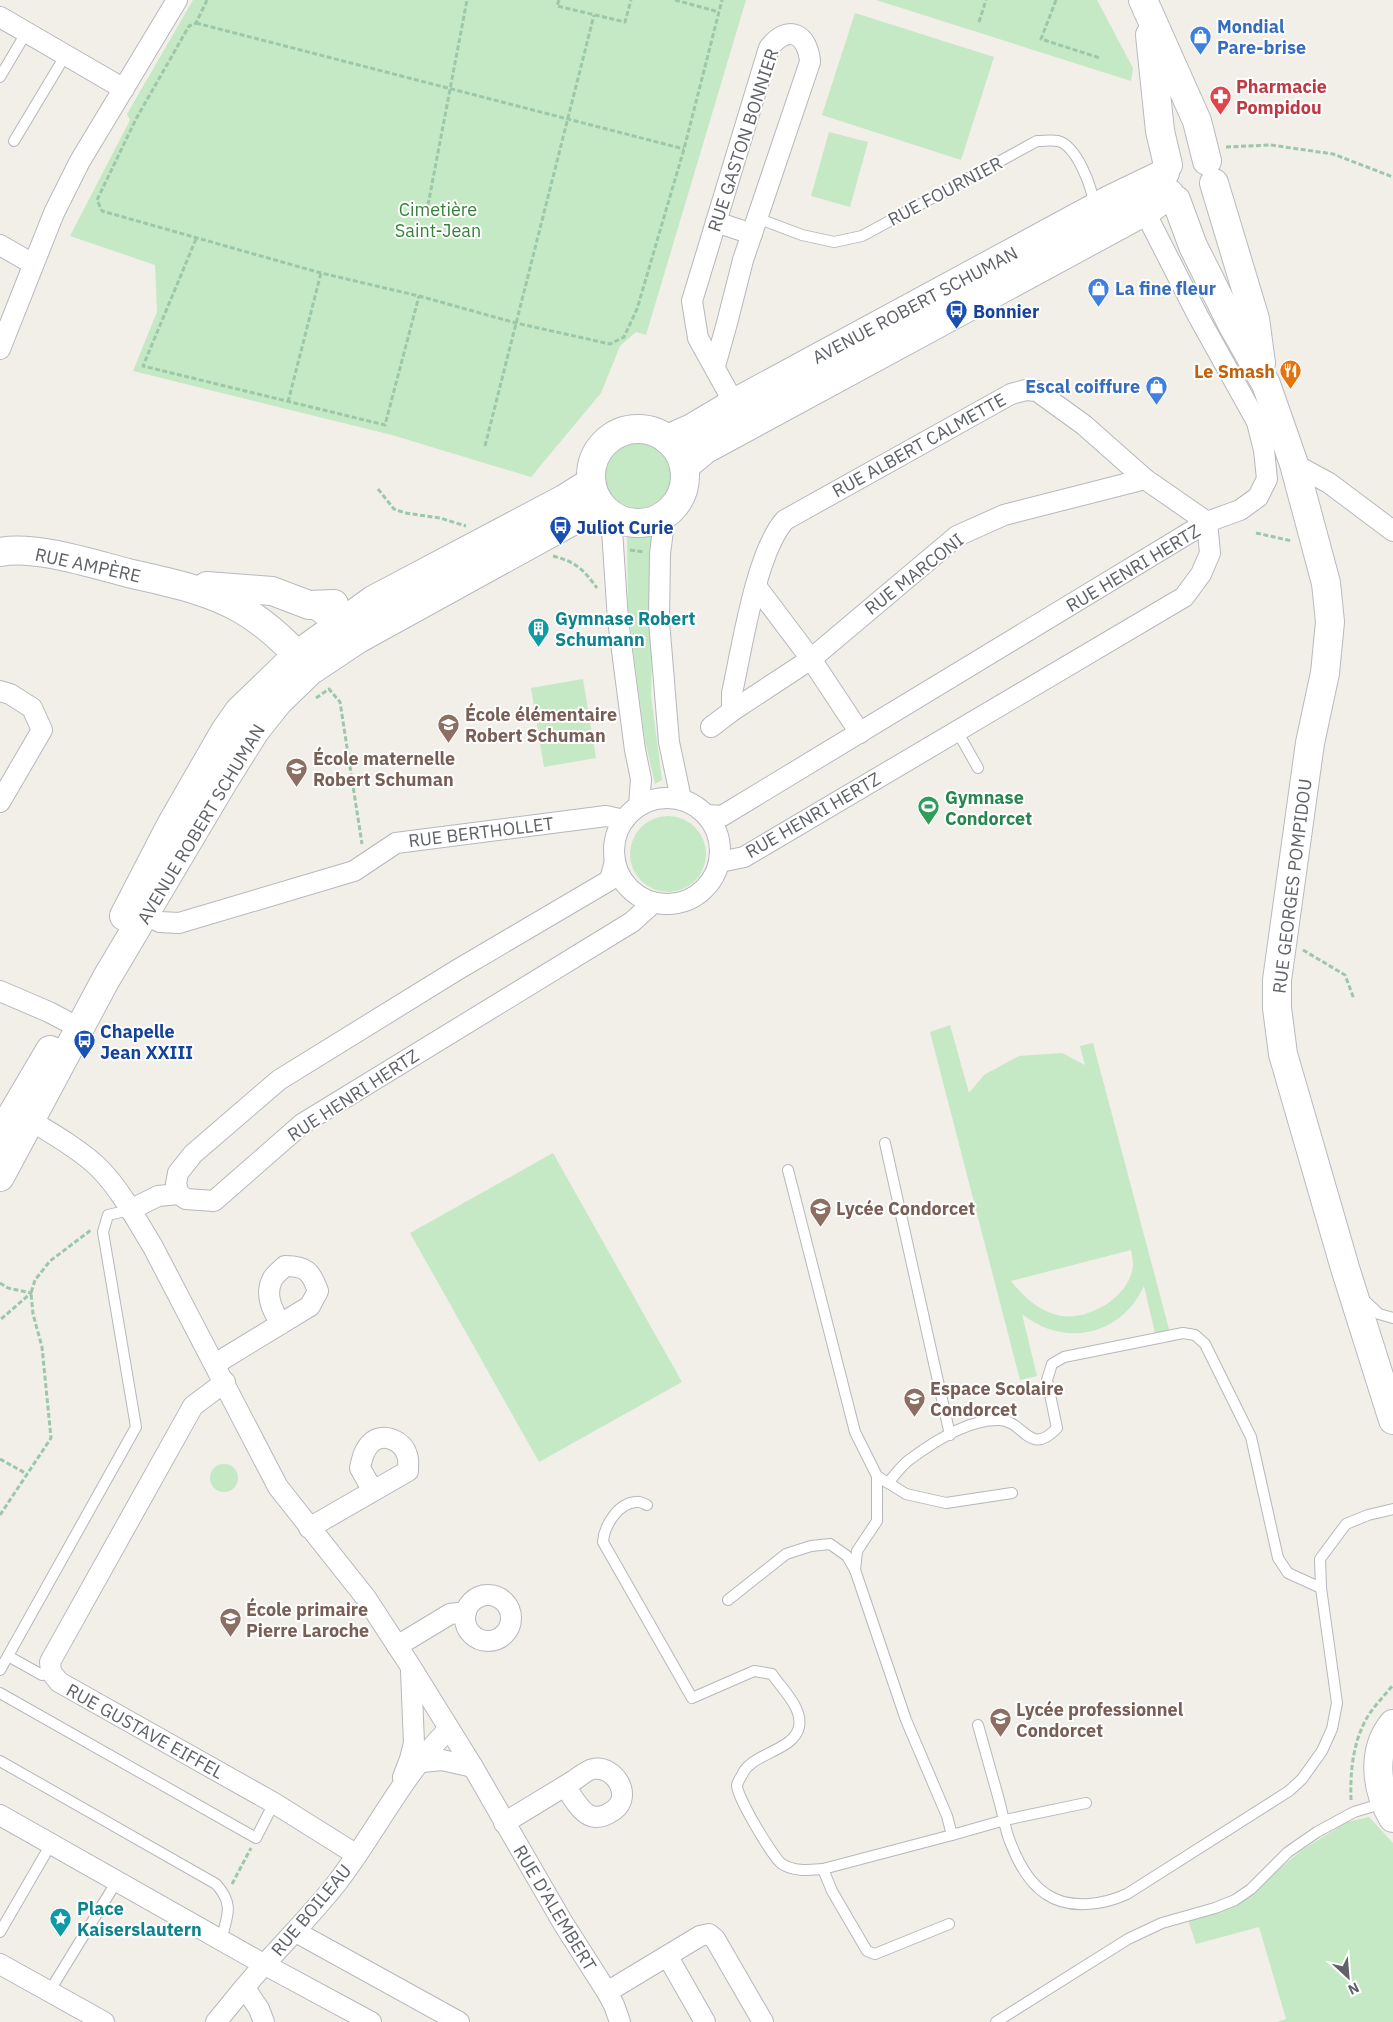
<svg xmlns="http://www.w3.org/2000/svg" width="1393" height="2022" font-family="'IBM Plex Sans',sans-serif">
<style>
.green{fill:#c5e8c5;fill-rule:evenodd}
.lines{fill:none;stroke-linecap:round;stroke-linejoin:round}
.service-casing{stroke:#b5b8bc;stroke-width:12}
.minor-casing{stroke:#b5b8bc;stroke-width:22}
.secondary-casing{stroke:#b6babf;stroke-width:30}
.path{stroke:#9cc7a9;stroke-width:3;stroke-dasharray:5 2.5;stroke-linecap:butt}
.service{stroke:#fff;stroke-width:10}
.minor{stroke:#fff;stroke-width:20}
.secondary{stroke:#fff;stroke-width:28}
.labels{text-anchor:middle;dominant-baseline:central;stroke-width:4;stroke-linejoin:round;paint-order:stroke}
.shop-label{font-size:18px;font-weight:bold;fill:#366cbe;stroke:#fff;text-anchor:start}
.health-label{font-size:18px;font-weight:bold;fill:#be3a42;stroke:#fff;text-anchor:start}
.street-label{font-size:18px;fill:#5f6368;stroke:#fff}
.park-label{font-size:18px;fill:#348238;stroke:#fff}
.transit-label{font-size:18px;font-weight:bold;fill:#164399;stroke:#fff;text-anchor:start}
.food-label{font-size:18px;font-weight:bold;fill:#c56008;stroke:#fff;text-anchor:end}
.culture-label{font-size:18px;font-weight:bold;fill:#0d838f;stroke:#fff;text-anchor:start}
.education-label{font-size:18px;font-weight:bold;fill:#785e54;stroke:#fff;text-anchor:start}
.leisure-label{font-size:18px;font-weight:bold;fill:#27864d;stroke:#fff;text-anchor:start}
</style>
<rect width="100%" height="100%" fill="#f1efe8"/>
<g class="green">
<path d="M193 0H746L646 335 636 332 620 346 601 393 531 477 392 435 133 371 157 312 155 265 70 236 130 120 127 114Z"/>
<path d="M876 0H1097L1133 68 1131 81Z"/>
<path d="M855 13 994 57 961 160 822 115Z"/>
<path d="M829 132 868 142 850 207 811 196Z"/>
<circle cx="638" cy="475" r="33"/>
<path d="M654 534 651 695 662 780 655 784 645 740 628 609 627 536Z"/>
<path d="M583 679 596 758 544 767 531 688Z"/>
<circle cx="668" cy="854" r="38"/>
<path d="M950 1025 969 1093 984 1075 1019 1056 1062 1053 1085 1065 1080 1046 1093 1043 1170 1333 1156 1337 1144 1286C1121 1336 1064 1348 1022 1314L1037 1376 1020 1380 930 1032ZM1131 1250C1132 1255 1133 1260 1133 1265 1131 1297 1086 1323 1057 1315 1037 1310 1023 1296 1011 1281Z"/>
<path d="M553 1153 682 1382 539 1462 410 1233Z"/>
<circle cx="224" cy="1478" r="14"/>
<path d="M1369 1817 1393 1843V2022H1277L1286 2019 1259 1927 1196 1944 1188 1920 1234 1906 1249 1897 1279 1869 1302 1850 1347 1822Z"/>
</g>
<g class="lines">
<defs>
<g id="service">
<path d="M0 77 26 33"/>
<path d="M14 141 65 56"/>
<path d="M757 218 802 235 834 242 862 236 1037 141C1044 141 1052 140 1058 141 1077 146 1092 187 1094 205"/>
<path d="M957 731 978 768"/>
<path d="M885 1143 950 1435"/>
<path d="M788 1170 855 1432 877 1476 906 1494 946 1503 1012 1493"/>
<path d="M1363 1299 1379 1314 1393 1318"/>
<path d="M877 1476V1521L857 1551 855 1570 906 1720 947 1816 952 1835 1005 1820 1086 1803"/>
<path d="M888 1483C895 1475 901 1466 909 1460 933 1442 968 1419 999 1420 1024 1420 1029 1458 1057 1428L1047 1380 1052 1364 1064 1357 1183 1333 1195 1335 1205 1344 1251 1437 1278 1558 1288 1573 1321 1588"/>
<path d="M647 1505C644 1504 640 1501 636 1502 618 1503 604 1526 603 1542L692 1698 754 1671 772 1674C782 1689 803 1708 799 1727 794 1751 751 1753 742 1775 740 1778 738 1782 737 1785 736 1796 774 1859 782 1864 795 1872 809 1870 823 1869L832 1891 867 1951 875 1954 949 1924"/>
<path d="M728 1600 786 1554 811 1546 830 1544 847 1556 855 1570"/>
<path d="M8 1656 42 1675 51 1672"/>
<path d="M0 1670 136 1427 103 1232 108 1215 130 1210"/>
<path d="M0 1693 256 1838 274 1803"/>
<path d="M978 1725C985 1750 992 1775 999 1800 1003 1814 1005 1831 1011 1844 1018 1862 1029 1883 1046 1894 1069 1910 1103 1905 1127 1894L1289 1791 1302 1779 1322 1751 1332 1729 1337 1703 1321 1588 1320 1559 1346 1524 1368 1515 1393 1509"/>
<path d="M0 1761 216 1884C235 1905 227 1916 221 1940"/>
<path d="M823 1869 952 1835"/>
<path d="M0 1932 51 1844"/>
<path d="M49 1992 117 1881"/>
<path d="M996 2022 1128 1939 1162 1923 1215 1908 1235 1900 1251 1889 1288 1852 1317 1832 1354 1812 1384 1803"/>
</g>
<g id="minor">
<path d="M0 17 124 89"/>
<path d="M716 222 752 234"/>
<path d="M0 245 33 264"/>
<path d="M0 349 54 213 80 161 177 0"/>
<path d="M715 366 727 323 743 260 810 62C808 34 788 23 769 48L692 301 698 338 734 403"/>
<path d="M1294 464 1329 483 1393 531"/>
<path d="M665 514 660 554 659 621 669 742 681 799"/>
<path d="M611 515 618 620 635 750 641 779 639 806"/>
<path d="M756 586 811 659 860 733"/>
<path d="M0 691 10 694 32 708 42 730 0 802"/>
<path d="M732 711V693C742 648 756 552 785 520L1011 394 1026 390 1037 391 1084 425 1145 479 1207 522 1240 510 1258 497 1267 479 1264 450 1257 422 1198 316 1149 220"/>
<path d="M711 727 732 711 811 659 957 536 1004 515 1145 479"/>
<circle cx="667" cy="851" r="53"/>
<path d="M707 815 722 816 1207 522 1210 553 1201 574 1184 597 744 857 720 862"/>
<path d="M615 861 610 880 457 970 279 1080 193 1154 178 1173 176 1184 179 1194 186 1199 214 1201 302 1124 632 922 653 903"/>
<path d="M145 915 160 922 179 923 354 871 396 843 606 816 624 820"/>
<path d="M0 991 49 1012 81 1029"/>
<path d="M18 1113C43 1128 82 1150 101 1170 122 1192 137 1221 153 1247L278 1487 366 1598 411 1667 473 1767 563 1923 607 1992 614 2005 620 2022"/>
<path d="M130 1210 158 1196 179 1194"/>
<path d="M215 1364 310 1306 318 1291C311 1272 307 1266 285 1266 282 1269 276 1274 273 1278 264 1294 272 1310 281 1324"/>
<path d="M225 1382 193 1406 50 1662 51 1672 59 1682 274 1803 357 1855"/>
<path d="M309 1528 408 1471C408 1466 409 1459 407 1455 403 1441 384 1432 372 1442 364 1449 362 1459 360 1468L373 1491"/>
<circle cx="488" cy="1618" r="23"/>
<path d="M397 1646 450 1614 466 1612"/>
<path d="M422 1762 442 1760 473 1767"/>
<path d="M403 1777 410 1759 414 1743 411 1671"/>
<path d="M0 1815 258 1961 371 2022"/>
<path d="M504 1823C527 1809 550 1795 573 1781 579 1777 587 1770 593 1769 615 1765 633 1796 614 1810 588 1829 578 1805 565 1786"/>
<path d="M296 1932 459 2022"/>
<path d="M668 1957 705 2022"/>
<path d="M0 1964 104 2022"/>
<path d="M245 1988 259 2009 264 2022"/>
<path d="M607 1992 700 1936 709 1934 715 1939 763 2022"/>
<path d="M216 2022C232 2003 248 1982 265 1964 289 1937 314 1912 336 1884 375 1834 402 1775 448 1730"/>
</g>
<g id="secondary">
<path d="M1143 0 1197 121 1207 161"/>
<path d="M1150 35 1160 131 1168 165"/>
<path d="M1214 183 1255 319 1261 363"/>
<path d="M1176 200 1193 246 1232 324 1266 384 1294 464 1326 583 1330 622 1325 673 1310 743 1277 980V1008L1283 1054 1345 1268 1393 1420"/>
<circle cx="638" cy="476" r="47"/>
<path d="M667 439 692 428 734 403 1111 199 1165 173"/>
<path d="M684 467 706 449 1151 208 1170 194"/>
<path d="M0 552C35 545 93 564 128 573 166 582 206 589 241 609 267 624 290 646 309 669"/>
<path d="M207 586 272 591 309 605 334 604"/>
<path d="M316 605C326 611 337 619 338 632L331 640"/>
<path d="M124 916 171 825 225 731 239 711 297 655 373 600 564 499 591 482"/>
<path d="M0 1135 50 1050"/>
<path d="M0 1177 106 979 223 782 255 731 278 702 310 671 358 639 576 519 605 510"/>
<path d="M1393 1724C1371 1751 1376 1790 1393 1818"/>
</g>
</defs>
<use href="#service" class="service-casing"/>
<use href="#minor" class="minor-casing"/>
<use href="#secondary" class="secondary-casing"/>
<g class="path">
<path d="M207 0 196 23 189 26 136 119 97 200 102 211 321 273 419 296 516 323 610 344 624 337 637 309 684 149 722 0"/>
<path d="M559 0 557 6 625 22 631 0"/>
<path d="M675 0 719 12"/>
<path d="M1056 0 1041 39 1100 58"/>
<path d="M979 22 986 0"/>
<path d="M196 23 684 149"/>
<path d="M1226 147 1271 145 1333 154 1393 177"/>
<path d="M428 205 467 0"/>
<path d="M196 239 143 366 385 425 419 296"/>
<path d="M288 402 321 273"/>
<path d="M485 446 594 15"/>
<path d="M378 489 394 509 405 513 440 518 466 526"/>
<path d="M1256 533 1292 541"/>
<path d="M630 550 644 552"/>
<path d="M553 556C576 562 583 569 597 588"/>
<path d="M316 698 329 689 340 702 362 844"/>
<path d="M1303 950 1345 975 1354 999"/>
<path d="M0 1283 8 1288 31 1293 0 1320"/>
<path d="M0 1459 27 1474"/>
<path d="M0 1515 51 1438 42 1347 33 1314 31 1293 35 1280 50 1261 91 1230"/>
<path d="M1351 1800C1350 1771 1353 1741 1368 1716 1375 1705 1385 1695 1393 1685"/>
<path d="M232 1884 251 1848"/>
</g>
<use href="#service" class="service"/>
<use href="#minor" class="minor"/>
<use href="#secondary" class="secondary"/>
</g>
<defs>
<symbol id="shop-pin" viewBox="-11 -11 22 30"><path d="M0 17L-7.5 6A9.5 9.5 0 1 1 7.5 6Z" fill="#3f7fe0" stroke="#fff"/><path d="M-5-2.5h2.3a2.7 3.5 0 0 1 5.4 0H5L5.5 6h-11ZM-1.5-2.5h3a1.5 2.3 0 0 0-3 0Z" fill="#fff"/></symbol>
<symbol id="pharmacy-pin" viewBox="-11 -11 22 30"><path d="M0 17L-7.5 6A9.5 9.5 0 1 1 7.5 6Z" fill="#e0444e" stroke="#fff"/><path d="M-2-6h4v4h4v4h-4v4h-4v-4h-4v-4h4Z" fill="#fff"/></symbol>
<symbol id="bus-pin" viewBox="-11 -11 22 30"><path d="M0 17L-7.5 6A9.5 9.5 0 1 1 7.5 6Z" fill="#1a4fb4" stroke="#fff"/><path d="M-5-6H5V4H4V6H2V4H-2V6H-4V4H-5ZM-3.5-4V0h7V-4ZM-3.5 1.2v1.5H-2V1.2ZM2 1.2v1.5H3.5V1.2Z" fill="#fff"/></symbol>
<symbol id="restaurant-pin" viewBox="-11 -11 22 30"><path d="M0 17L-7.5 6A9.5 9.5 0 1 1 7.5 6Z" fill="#e8710a" stroke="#fff"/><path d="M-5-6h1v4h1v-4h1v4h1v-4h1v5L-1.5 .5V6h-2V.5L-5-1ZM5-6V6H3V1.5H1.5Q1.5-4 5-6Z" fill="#fff"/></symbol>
<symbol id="building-pin" viewBox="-11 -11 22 30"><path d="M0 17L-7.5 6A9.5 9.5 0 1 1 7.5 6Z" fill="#0f9aa8" stroke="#fff"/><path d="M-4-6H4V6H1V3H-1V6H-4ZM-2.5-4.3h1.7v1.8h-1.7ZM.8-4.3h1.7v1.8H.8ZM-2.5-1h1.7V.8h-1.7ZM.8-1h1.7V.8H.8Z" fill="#fff"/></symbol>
<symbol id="school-pin" viewBox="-11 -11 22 30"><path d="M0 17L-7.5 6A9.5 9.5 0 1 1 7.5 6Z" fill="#8d6e63" stroke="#fff"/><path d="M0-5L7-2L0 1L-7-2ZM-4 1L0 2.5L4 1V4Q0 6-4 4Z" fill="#fff"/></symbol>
<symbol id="stadium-pin" viewBox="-11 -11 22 30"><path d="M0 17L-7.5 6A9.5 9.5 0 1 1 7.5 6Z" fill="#2e9e5b" stroke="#fff"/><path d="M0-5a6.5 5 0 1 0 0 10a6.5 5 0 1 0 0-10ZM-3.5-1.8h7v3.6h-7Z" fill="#fff"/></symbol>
<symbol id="sight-pin" viewBox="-11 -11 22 30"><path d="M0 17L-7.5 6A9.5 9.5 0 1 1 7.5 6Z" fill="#0f9aa8" stroke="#fff"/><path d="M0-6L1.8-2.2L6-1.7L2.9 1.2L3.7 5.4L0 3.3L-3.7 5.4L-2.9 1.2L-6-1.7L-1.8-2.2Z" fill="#fff"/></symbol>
</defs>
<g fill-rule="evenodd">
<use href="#shop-pin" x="1188" y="24" width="25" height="34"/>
<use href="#pharmacy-pin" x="1208" y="84" width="25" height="34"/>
<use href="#shop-pin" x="1086" y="276" width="25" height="34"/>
<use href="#bus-pin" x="944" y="298" width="25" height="34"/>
<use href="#restaurant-pin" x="1278" y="358" width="25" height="34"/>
<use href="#shop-pin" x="1144" y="374" width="25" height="34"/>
<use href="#bus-pin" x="548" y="514" width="25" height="34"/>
<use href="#building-pin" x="526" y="616" width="25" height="34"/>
<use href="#school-pin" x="436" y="712" width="25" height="34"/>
<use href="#school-pin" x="284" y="756" width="25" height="34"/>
<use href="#stadium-pin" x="916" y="794" width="25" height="34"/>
<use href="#bus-pin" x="72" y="1028" width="25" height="34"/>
<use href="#school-pin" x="808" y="1196" width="25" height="34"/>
<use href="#school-pin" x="902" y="1386" width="25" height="34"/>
<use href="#school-pin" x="218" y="1606" width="25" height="34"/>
<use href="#school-pin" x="988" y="1706" width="25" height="34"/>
<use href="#sight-pin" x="48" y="1906" width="25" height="34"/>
</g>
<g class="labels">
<g class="shop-label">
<text x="1217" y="26">Mondial<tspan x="1217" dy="21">Pare-brise</tspan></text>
<text x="1115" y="288">La fine fleur</text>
<text x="1140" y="386" text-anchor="end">Escal coiffure</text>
</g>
<g class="health-label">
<text x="1236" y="86">Pharmacie<tspan x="1236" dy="21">Pompidou</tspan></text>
</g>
<g class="street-label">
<text transform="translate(743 140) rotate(-72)">RUE GASTON BONNIER</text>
<text transform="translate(945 191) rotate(-28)">RUE FOURNIER</text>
<text transform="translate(915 305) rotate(-28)">AVENUE ROBERT SCHUMAN</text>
<text transform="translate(919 445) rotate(-29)">RUE ALBERT CALMETTE</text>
<text transform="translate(88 565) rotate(12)">RUE AMPÈRE</text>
<text transform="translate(1133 568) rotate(-31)">RUE HENRI HERTZ</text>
<text transform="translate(914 574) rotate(-38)">RUE MARCONI</text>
<text transform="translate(813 815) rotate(-30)">RUE HENRI HERTZ</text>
<text transform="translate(201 824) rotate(-59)">AVENUE ROBERT SCHUMAN</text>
<text transform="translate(481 832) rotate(-7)">RUE BERTHOLLET</text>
<text transform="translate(1292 886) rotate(-83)">RUE GEORGES POMPIDOU</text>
<text transform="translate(353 1095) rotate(-33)">RUE HENRI HERTZ</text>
<text transform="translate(145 1731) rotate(29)">RUE GUSTAVE EIFFEL</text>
<text transform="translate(555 1908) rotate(59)">RUE D'ALEMBERT</text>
<text transform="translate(311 1910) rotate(-50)">RUE BOILEAU</text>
</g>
<g class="park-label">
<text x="438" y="209">Cimetière<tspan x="438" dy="21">Saint-Jean</tspan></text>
</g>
<g class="transit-label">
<text x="973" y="311">Bonnier</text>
<text x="576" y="527">Juliot Curie</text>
<text x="100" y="1031">Chapelle<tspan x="100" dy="21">Jean XXIII</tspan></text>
</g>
<g class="food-label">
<text x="1275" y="371">Le Smash</text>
</g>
<g class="culture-label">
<text x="555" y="618">Gymnase Robert<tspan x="555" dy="21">Schumann</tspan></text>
<text x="77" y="1908">Place<tspan x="77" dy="21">Kaiserslautern</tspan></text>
</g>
<g class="education-label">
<text x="465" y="714">École élémentaire<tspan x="465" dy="21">Robert Schuman</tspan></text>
<text x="313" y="758">École maternelle<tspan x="313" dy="21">Robert Schuman</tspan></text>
<text x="836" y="1208">Lycée Condorcet</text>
<text x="930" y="1388">Espace Scolaire<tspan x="930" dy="21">Condorcet</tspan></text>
<text x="246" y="1609">École primaire<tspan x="246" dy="21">Pierre Laroche</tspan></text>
<text x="1016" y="1709">Lycée professionnel<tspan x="1016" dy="21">Condorcet</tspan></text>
</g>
<g class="leisure-label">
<text x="945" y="797">Gymnase<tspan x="945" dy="21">Condorcet</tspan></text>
</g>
</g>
<g transform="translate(1348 1977) rotate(154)" stroke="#ffffff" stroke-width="4" paint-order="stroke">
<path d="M0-4L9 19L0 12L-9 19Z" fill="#5f6368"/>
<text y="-8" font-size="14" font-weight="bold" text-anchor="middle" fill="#5f6368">N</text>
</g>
</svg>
